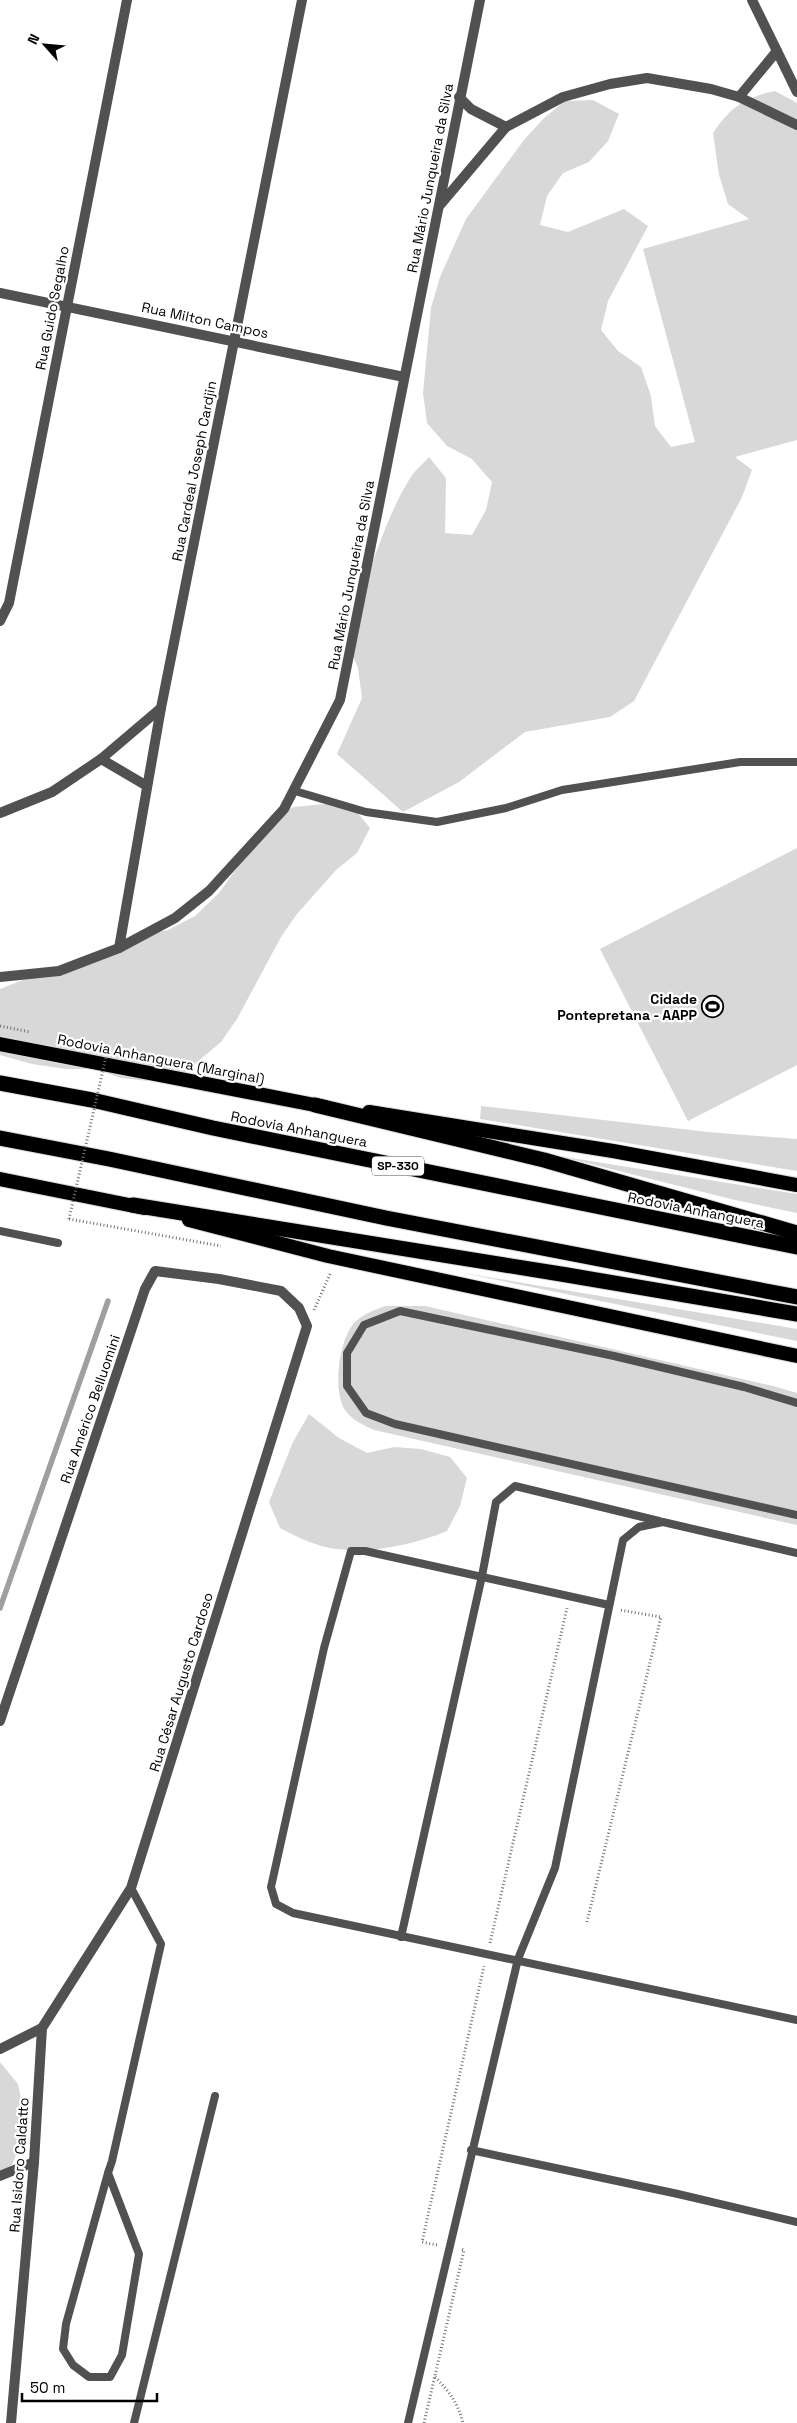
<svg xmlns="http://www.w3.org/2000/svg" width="797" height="2423" font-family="'Space Grotesk',sans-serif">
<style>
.green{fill:#d8d8d8}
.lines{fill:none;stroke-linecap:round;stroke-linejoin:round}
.stream{stroke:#9f9f9f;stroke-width:5.5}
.trunk-casing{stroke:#dbdbdb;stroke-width:16}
.motorway-casing{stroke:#dbdbdb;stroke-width:17}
.path{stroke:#737373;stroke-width:3;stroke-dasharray:1 2.5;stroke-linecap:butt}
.service{stroke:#515151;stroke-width:8}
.minor{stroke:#515151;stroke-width:10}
.trunk{stroke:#000;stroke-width:14}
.motorway{stroke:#000;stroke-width:15}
.path-bridge{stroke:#737373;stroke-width:3;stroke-dasharray:1 2.5;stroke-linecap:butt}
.labels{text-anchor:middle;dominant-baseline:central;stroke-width:4.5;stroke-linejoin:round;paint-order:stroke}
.shield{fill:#fff;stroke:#4c4c4c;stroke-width:1}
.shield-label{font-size:12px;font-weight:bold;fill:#000}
.street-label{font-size:14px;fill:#000;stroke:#fff}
.poi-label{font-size:14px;font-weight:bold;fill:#000;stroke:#fff;text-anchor:end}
</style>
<rect width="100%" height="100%" fill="#fff"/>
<g class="green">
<path d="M775 91 797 103V440L735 457 752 470 742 497 634 701 610 717 525 732 459 782 403 812 337 754 362 698 358 668 347 642C363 592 382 524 409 480 414 471 423 464 429 457L446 478 445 533 472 535 486 510 492 482 472 459 447 446 427 423 423 393 431 308 440 277 466 219 524 140 544 118 565 101 593 100 619 114 608 141 589 162 563 173 547 196 540 225 568 232 624 209 648 226 608 301 601 330 618 351 641 367 651 396 655 426 671 447 695 442 643 249 749 219 728 204 719 175 713 133C731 107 743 98 775 91Z"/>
<path d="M326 804 353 807 370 828 357 853 336 870 297 914 281 937 237 1019 221 1042 179 1077 148 1081 121 1078 95 1069H66L32 1064 0 1055V989L86 955 113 949 140 936 168 930 195 916 219 893 236 869 249 844 268 822 293 807Z"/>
<path d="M797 848V1065L688 1121 600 949Z"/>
<path d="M481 1106 708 1132 797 1139V1171L480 1119Z"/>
<path d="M559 1156 797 1194V1213L735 1200Z"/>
<path d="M458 1272 797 1329V1341Z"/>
<path d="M386 1306H425L773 1386 797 1393V1525L374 1430C363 1425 352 1420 345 1410 332 1391 339 1338 355 1322 363 1314 376 1309 386 1306Z"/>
<path d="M309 1414 339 1438 367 1453 394 1447 421 1449 450 1457 467 1478 460 1506 447 1531C413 1545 375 1553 337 1549 317 1547 297 1537 280 1528L269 1502 293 1442Z"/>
<path d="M0 2062 18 2084 22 2103 20 2144 12 2165 0 2176Z"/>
</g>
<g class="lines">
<path class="stream" d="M0 1608 108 1301"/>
<defs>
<g id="trunk">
<path d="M0 1044 325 1107"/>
<path d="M369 1112 613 1151 797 1185"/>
<path d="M0 1179 144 1208"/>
<path d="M189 1220 328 1256 797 1356"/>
</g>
<g id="motorway">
<path d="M0 1083 92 1100 213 1128 797 1247"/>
<path d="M315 1105 544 1160 797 1233"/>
<path d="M0 1138 109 1159 386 1218 797 1297"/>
<path d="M133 1205 567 1275 797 1314"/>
</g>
</defs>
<use href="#trunk" class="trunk-casing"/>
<use href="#motorway" class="motorway-casing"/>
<g class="path">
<path d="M0 1026 30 1032"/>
<path d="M69 1219 221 1246"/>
<path d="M314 1310 331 1272"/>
<path d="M587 1922 661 1617 620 1610"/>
<path d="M490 1943 567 1608"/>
<path d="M437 2245 422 2242 484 1966"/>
<path d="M435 2377C449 2391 458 2403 463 2423"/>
<path d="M424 2423 464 2250 461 2249"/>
</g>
<g class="service">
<path d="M295 791 366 812 437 822 506 808 562 790 740 762H797"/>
<path d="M0 1231 58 1243"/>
<path d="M797 1403 744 1387 614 1356 400 1311 364 1325 347 1353V1386L366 1413 395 1424 797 1515"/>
<path d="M609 1605 365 1551H351L324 1648 271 1887 276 1904 293 1913 797 2020"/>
<path d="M401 1937 482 1576 496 1502 515 1486 659 1521"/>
<path d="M471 2150 678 2194 797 2222"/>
<path d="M108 2173 139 2254 122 2355 110 2377H89L73 2365 63 2349 66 2324 108 2173 112 2161 161 1944 131 1888"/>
<path d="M134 2423 215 2096"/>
<path d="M408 2423 518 1959 555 1868 623 1540 639 1527 663 1522 797 1553"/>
</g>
<g class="minor">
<path d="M752 0 797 92"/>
<path d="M459 97 471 109 506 127"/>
<path d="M739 97 777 51"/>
<path d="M440 205 506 127 563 97 610 84 647 78 711 89 739 97 797 125"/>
<path d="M0 293 404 377"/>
<path d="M0 621 9 603 127 0"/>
<path d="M101 759 147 786"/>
<path d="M0 813 52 792 101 759 161 708"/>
<path d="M119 948 161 708 302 0"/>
<path d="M0 977 59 971 119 948 175 918 209 891 284 809 340 700 480 0"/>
<path d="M0 1721 145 1289 155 1271 219 1279 281 1291 299 1308 307 1326 131 1888 42 2028 34 2162 11 2423"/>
<path d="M0 2049 42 2028"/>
<path d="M0 2176 34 2162"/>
</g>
<use href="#trunk" class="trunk"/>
<use href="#motorway" class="motorway"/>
<path class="path-bridge" d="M69 1219 108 1048"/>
</g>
<defs>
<symbol id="stadium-ring" viewBox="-11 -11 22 22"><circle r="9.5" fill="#fff" stroke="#000" stroke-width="1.5"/><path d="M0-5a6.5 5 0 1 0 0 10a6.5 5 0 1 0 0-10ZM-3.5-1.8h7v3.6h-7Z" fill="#000"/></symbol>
</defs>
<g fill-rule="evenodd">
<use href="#stadium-ring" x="700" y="994" width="25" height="25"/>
</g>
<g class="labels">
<rect class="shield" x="372" y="1156.5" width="52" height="19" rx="4"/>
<g class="shield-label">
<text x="398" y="1166">SP-330</text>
</g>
<g class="street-label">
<text transform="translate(430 178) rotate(-79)">Rua Mário Junqueira da Silva</text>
<text transform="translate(52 308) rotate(-79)">Rua Guido Segalho</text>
<text transform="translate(205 320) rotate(12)">Rua Milton Campos</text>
<text transform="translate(194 471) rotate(-79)">Rua Cardeal Joseph Cardjin</text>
<text transform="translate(351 575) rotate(-79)">Rua Mário Junqueira da Silva</text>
<text transform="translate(161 1059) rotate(11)">Rodovia Anhanguera (Marginal)</text>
<text transform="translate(299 1129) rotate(11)">Rodovia Anhanguera</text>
<text transform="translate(696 1210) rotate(11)">Rodovia Anhanguera</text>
<text transform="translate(90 1409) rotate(-71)">Rua Américo Belluomini</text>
<text transform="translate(181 1682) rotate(-73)">Rua César Augusto Cardoso</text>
<text transform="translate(19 2165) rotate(-86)">Rua Isidoro Caldatto</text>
</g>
<g class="poi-label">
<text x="697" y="999">Cidade<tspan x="697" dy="16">Pontepretana - AAPP</tspan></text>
</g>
</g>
<g transform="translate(45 45) rotate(297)" stroke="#ffffff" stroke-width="4" paint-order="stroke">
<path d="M0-4L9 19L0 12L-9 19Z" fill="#000000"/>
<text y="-8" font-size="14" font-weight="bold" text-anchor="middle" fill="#000000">N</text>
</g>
<path d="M22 2393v8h135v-8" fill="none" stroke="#000000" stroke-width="2.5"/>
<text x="30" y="2393" font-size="15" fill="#000000" stroke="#ffffff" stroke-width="4" paint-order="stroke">50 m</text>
</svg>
